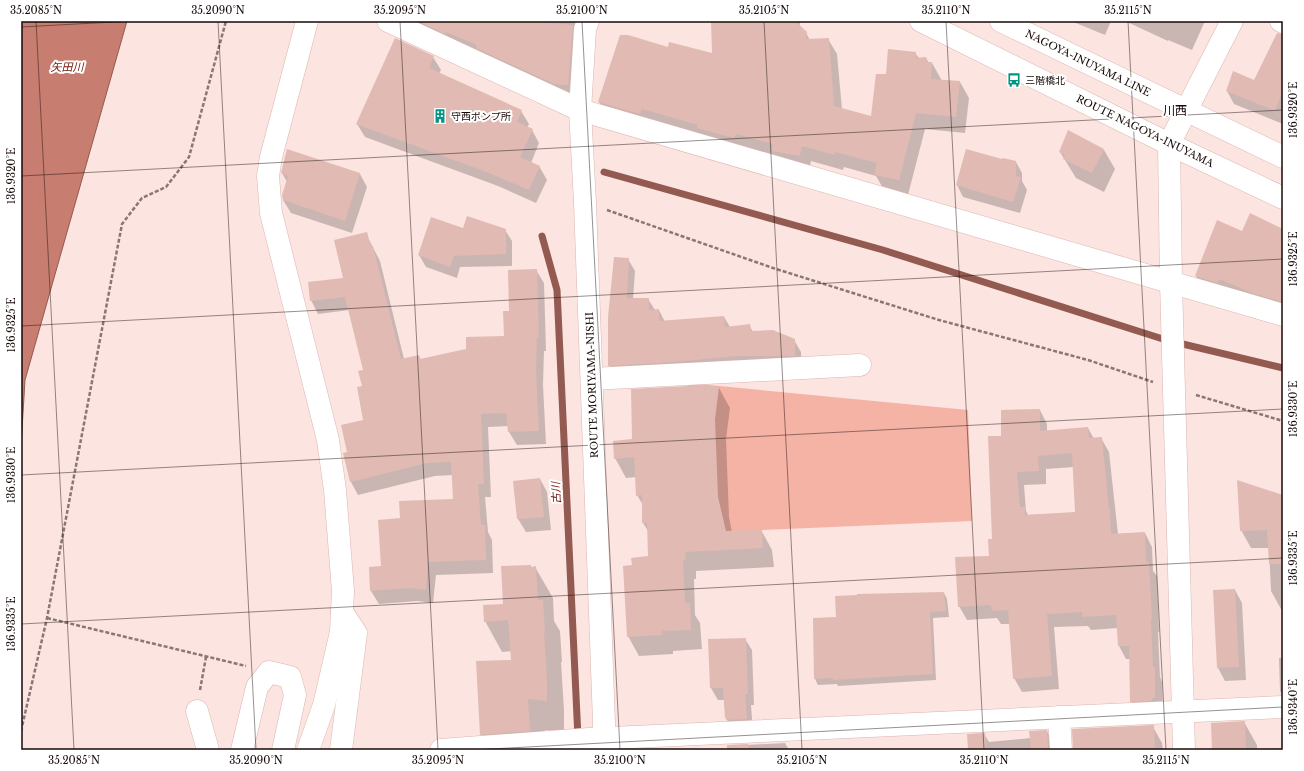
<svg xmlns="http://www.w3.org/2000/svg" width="1304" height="771" font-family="'Libre Baskerville','Noto Sans JP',serif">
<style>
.green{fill:#f5b3a6}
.water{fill:#c77d6f;stroke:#925a50}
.shadow{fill:#0003;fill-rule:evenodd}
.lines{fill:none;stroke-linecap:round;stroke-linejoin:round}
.stream{stroke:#925a50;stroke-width:7}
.building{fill:#e1bab3;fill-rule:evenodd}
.minor-casing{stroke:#dcb5ae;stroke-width:23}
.major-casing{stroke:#dcb5ae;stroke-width:23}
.path{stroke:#897774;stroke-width:2.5;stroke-dasharray:4 2;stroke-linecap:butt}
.minor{stroke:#fff;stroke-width:22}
.major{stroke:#fff;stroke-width:22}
.ticks{fill:none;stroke:#160a08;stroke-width:1;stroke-opacity:0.45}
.labels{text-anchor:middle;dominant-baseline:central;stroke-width:4;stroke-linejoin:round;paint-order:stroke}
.street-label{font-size:10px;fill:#160a08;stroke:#fff}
.poi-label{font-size:10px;fill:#160a08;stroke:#fff;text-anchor:start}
.water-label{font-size:11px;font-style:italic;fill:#6f150a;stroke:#fff}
.quarter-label{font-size:12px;fill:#160a08;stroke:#fff}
.neatline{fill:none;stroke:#160a08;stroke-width:1.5}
.ticks-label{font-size:10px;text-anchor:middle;fill:#160a08}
</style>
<rect width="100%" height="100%" fill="#fce4e0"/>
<path class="green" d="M688 383 968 410 972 521 695 533 682 415Z"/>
<path class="water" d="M21 21H127L25 380 21 446Z"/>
<g class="shadow">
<path d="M412 21H587L576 101Z"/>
<path d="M733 21H800V27L806 33 810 40 828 39 837 54 842 109 872 117 887 75 915 53 919 58H926L929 63H932L941 79V81L960 82 969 98 965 133 925 129 908 195 884 190 876 176 844 167 843 170 811 161 809 171 609 118 599 102 668 48 713 54Z"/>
<path d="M1071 21H1111L1105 35Z"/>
<path d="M1125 21H1205L1192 50 1168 40V41Z"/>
<path d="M1283 35V124L1234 104 1227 91 1254 81Z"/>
<path d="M433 57 441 70 439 74 521 111 529 124 527 128 532 130 539 143 531 163 539 166 547 180 536 203 498 186 365 137 357 124Z"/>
<path d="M967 150 1002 160 1016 162 1022 173V181L1027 190 1020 213 963 197 957 185Z"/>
<path d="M1104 150 1115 169 1104 192 1076 178 1060 152Z"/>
<path d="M282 173 360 174 367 187 352 233 291 213 283 200 287 182Z"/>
<path d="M464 230H505L512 241V266L460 267 457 278 426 267 419 255Z"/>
<path d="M1283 230V315L1205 292 1196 276 1242 232Z"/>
<path d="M366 234 380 261 404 359 419 356 421 360 467 350 505 337 510 312 536 270 544 283 546 351H544L543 385 546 444 517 445 509 432V426L488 427 491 497H485L488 532 492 540 493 573 436 575 433 603 418 601 379 604 371 591 382 567 401 519 454 500 453 475 435 476 358 495 351 482 348 453 364 420 363 387 364 370 349 310 318 314 311 300 344 279Z"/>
<path d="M628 259 635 271 633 299H648L655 310H659L665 322 724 317 730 327 749 325 753 332 794 340 801 352V367L616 377 609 365Z"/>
<path d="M719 388 730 408 726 439 729 517 732 532 761 530 772 550 774 567 696 571V579H694L695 615 700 623 702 649 673 651V654L639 656 628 636 633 566 649 557 648 531 643 523V505L637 495 636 477 626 478 615 458 633 440Z"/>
<path d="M1040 410 1047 424V432L1088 428 1094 439 1101 438 1109 452 1118 534 1145 533 1152 547 1153 571 1157 576 1159 632H1158L1160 677 1162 682 1163 712 1139 715 1131 701 1130 659H1126L1119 646 1118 628 1091 630 1088 626 1054 627 1059 689 1022 692 1014 678 1010 624H1001L997 618 967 620 959 606 990 557 993 540 1002 437ZM1074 467 1076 513 1028 515 1026 511 1024 485 1046 484V469Z"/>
<path d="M540 479 547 492 551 530 526 532 518 519 514 482Z"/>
<path d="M1283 496V609H1281L1271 591 1269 548H1251L1241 530Z"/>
<path d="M535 567 553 598 554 621 560 631 562 662H561L564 710V732L545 730 546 750H490L481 734 513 661 512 651 502 652 485 621 504 605 531 568Z"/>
<path d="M1235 590 1242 603 1246 680 1225 681 1218 668Z"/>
<path d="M944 593 947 599 949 617 933 618 936 680 838 686 837 684 818 685 815 679 837 618 858 596Z"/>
<path d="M745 639 752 650 754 705H751L753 731 734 732 726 718 724 700H718L711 688 709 640Z"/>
<path d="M1279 658H1283V696L1280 691Z"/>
<path d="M1244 722 1257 745V749L1283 748V750H1213Z"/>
<path d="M1153 727 1162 743 1163 750H1074Z"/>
<path d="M1047 731 1056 750H969L984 734 989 742 1031 738Z"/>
<path d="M785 743 789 750H728V746Z"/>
</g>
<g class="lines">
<g class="stream">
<path d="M604 172 883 250 1166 340 1283 368"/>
<path d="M542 236 557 290 578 738"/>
</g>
</g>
<g class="building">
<path d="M418 21H529L573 25 568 85 554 84 476 48 477 45 446 32 445 34Z"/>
<path d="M711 21H795L807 32 806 39 829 38 834 106 871 116 876 74H886L888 49 916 52V58L926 57 927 62H932L931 79 960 81 956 117 916 113 899 180 874 175 877 163 835 152 834 155 802 146 800 156 772 151 773 144 736 134 734 138 697 128 698 125 642 109 640 114 598 102 620 35H628L668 47 669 42 712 53Z"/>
<path d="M1277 33 1283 34V91L1275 111 1226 91 1233 71 1254 80Z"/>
<path d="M395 38 434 56 429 68 522 110 517 122 533 129 520 157 540 166 529 190 489 173 356 124Z"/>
<path d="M1068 130 1104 149 1092 173 1063 159 1065 155 1059 152Z"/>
<path d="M287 149 360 173 345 221 283 200 282 195 288 176 281 173Z"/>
<path d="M966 149 1002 159 1003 158 1016 161V176L1021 177 1013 202 956 185Z"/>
<path d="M1250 213 1283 229V302L1252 293 1219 279 1218 283 1195 276 1217 220 1242 231Z"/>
<path d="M467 216 506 229V254L454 256 450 267 418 255 431 217 463 228Z"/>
<path d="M367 232 371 247 373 246 401 359 419 355 420 359 466 349V337L504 336 503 311H509L508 270 537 269 539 338H537L536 371 539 431 508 432 506 413 481 414 484 484H478L481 525H485L486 560 428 562 426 590 410 588 370 591 369 567 381 566 378 520 400 518 399 501 453 499 451 462 427 463 350 482 343 453 347 452 341 425 363 420 357 387 362 386 358 371 363 370 345 297 310 301 308 282 343 278 334 240Z"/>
<path d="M614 257 629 258 627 298H649V310L659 309V321L724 316 725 327 750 324 751 331 773 330 795 339V356H736L674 362 608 366V317Z"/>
<path d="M707 385 719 387 715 419 718 497 726 531 762 529 763 548 685 552 686 560H683L685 603H690L691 630 662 631V635L627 637 623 566 632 565 631 558 648 556 647 523H642V495L636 496 634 457 614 459 613 441 632 439 631 389Z"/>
<path d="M1040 409V431L1088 427 1089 438 1102 437 1109 510H1110L1111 534 1145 532 1146 562H1149L1152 619H1151L1153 667H1155V698H1152V701L1130 702 1129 646H1118L1116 615 1082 617V612L1047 614 1052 676 1013 679 1008 610 992 611 991 605 958 607 955 557 989 556 988 539H992L988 436H1001V410ZM1072 453 1075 512 1025 515V507H1020L1017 472 1039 471 1038 456Z"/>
<path d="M540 478 544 517 517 519 513 481Z"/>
<path d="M1237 480 1283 495V564H1269L1267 530 1240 531Z"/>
<path d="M531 565V567L536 566 538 600H543L545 632H544L547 679V701L528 699 530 731 480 735 476 661 511 660 508 620 484 622 483 605 503 604 501 566Z"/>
<path d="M1235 589 1239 667 1217 668 1213 590Z"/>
<path d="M944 592 946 611 930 612 933 674 833 680V678L814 679 813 618 836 617 835 596 857 595V594Z"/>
<path d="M746 638 748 694H745L747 719 726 720V718H725L723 688H710L708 639Z"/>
<path d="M1245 721 1246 750H1212L1211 723Z"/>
<path d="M1154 725 1155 750H1073L1072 729Z"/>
<path d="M1047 730 1048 750H1031L1029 731Z"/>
<path d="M985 733 986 750H968L967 734Z"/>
<path d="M748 744 749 750H727V745Z"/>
</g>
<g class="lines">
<defs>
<g id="minor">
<path d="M307 21 271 157 268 176 271 213 328 440 335 490 343 591 341 632 324 705 308 750"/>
<path d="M388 21 580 110 1283 315"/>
<path d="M1281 21 1283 22"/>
<path d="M592 379 860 365"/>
<path d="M197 711 208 750"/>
<path d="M1059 717 1061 750"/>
<path d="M242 750 257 687 269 672 290 677 295 695 283 750"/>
<path d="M341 750 356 633 342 612"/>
<path d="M441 750 589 739 1283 707"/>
<path d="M1184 750 1171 282 1169 144 1232 21"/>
</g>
<g id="major">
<path d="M588 21 585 29 580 110 585 203 605 750"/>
<path d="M921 21 1169 144 1283 198"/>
<path d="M1001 21 1283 157"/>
</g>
</defs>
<use href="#minor" class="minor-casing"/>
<use href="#major" class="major-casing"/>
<g class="path">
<path d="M607 210 773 268 939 320 1088 360 1153 382"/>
<path d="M1196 395 1283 421"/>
<path d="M47 618 246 666"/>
<path d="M200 690 206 657"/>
<path d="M21 731 47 618 122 224 142 198 166 187 189 157 226 21"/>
</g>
<use href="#minor" class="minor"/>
<use href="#major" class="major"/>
</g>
<path class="ticks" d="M36 21 74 750M218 21 256 750M400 21 438 750M582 21 620 750M764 21 802 750M946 21 984 750M1128 21 1166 750M21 27 132 21M21 176 1283 110M21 326 1283 259M21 475 1283 409M21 624 1283 558M471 750 1283 707"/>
<defs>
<symbol id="bus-bare" viewBox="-9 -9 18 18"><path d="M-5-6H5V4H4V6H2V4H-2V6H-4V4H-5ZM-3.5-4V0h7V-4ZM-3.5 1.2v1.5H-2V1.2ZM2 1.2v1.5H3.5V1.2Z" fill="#029583" stroke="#fff" stroke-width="2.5" paint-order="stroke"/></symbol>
<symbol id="building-bare" viewBox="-9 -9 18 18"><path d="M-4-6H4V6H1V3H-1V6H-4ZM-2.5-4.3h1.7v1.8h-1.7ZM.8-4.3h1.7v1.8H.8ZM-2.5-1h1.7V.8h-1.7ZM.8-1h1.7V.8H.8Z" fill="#029583" stroke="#fff" stroke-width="2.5" paint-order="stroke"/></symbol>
</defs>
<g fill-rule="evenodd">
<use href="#bus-bare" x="1004" y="70" width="20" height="20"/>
<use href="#building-bare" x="430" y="106" width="20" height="20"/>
</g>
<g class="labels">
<g class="street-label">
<text transform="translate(1088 63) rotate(26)">NAGOYA-INUYAMA LINE</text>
<text transform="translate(1145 131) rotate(26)">ROUTE NAGOYA-INUYAMA</text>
<text transform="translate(592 385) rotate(-92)">ROUTE MORIYAMA-NISHI</text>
</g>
<g class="poi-label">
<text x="1025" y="80">三階橋北</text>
<text x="451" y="116">守西ポンプ所</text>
</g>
<g class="water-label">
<text x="67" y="67">矢田川</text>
<text transform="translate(556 493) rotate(-93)">古川</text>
</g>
<g class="quarter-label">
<text x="1175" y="110">川西</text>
</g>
</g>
<rect width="1304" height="771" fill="none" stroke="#ffffff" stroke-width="44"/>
<rect x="22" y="22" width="1260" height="727" class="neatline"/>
<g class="ticks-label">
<text x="36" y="14">35.2085°N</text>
<text x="218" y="14">35.2090°N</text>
<text x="400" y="14">35.2095°N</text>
<text x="582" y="14">35.2100°N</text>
<text x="764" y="14">35.2105°N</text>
<text x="946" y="14">35.2110°N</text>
<text x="1128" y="14">35.2115°N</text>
<text transform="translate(1293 110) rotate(-90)" y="4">136.9320°E</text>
<text transform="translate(11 176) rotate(-90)" y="4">136.9320°E</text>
<text transform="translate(1293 259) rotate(-90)" y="4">136.9325°E</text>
<text transform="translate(11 325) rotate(-90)" y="4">136.9325°E</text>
<text transform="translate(1293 409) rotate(-90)" y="4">136.9330°E</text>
<text transform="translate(11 475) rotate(-90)" y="4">136.9330°E</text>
<text transform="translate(1293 558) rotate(-90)" y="4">136.9335°E</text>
<text transform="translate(11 624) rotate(-90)" y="4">136.9335°E</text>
<text transform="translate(1293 707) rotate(-90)" y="4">136.9340°E</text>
<text x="74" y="764">35.2085°N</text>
<text x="256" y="764">35.2090°N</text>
<text x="438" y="764">35.2095°N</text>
<text x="620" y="764">35.2100°N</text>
<text x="802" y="764">35.2105°N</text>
<text x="984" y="764">35.2110°N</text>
<text x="1166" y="764">35.2115°N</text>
</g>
</svg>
